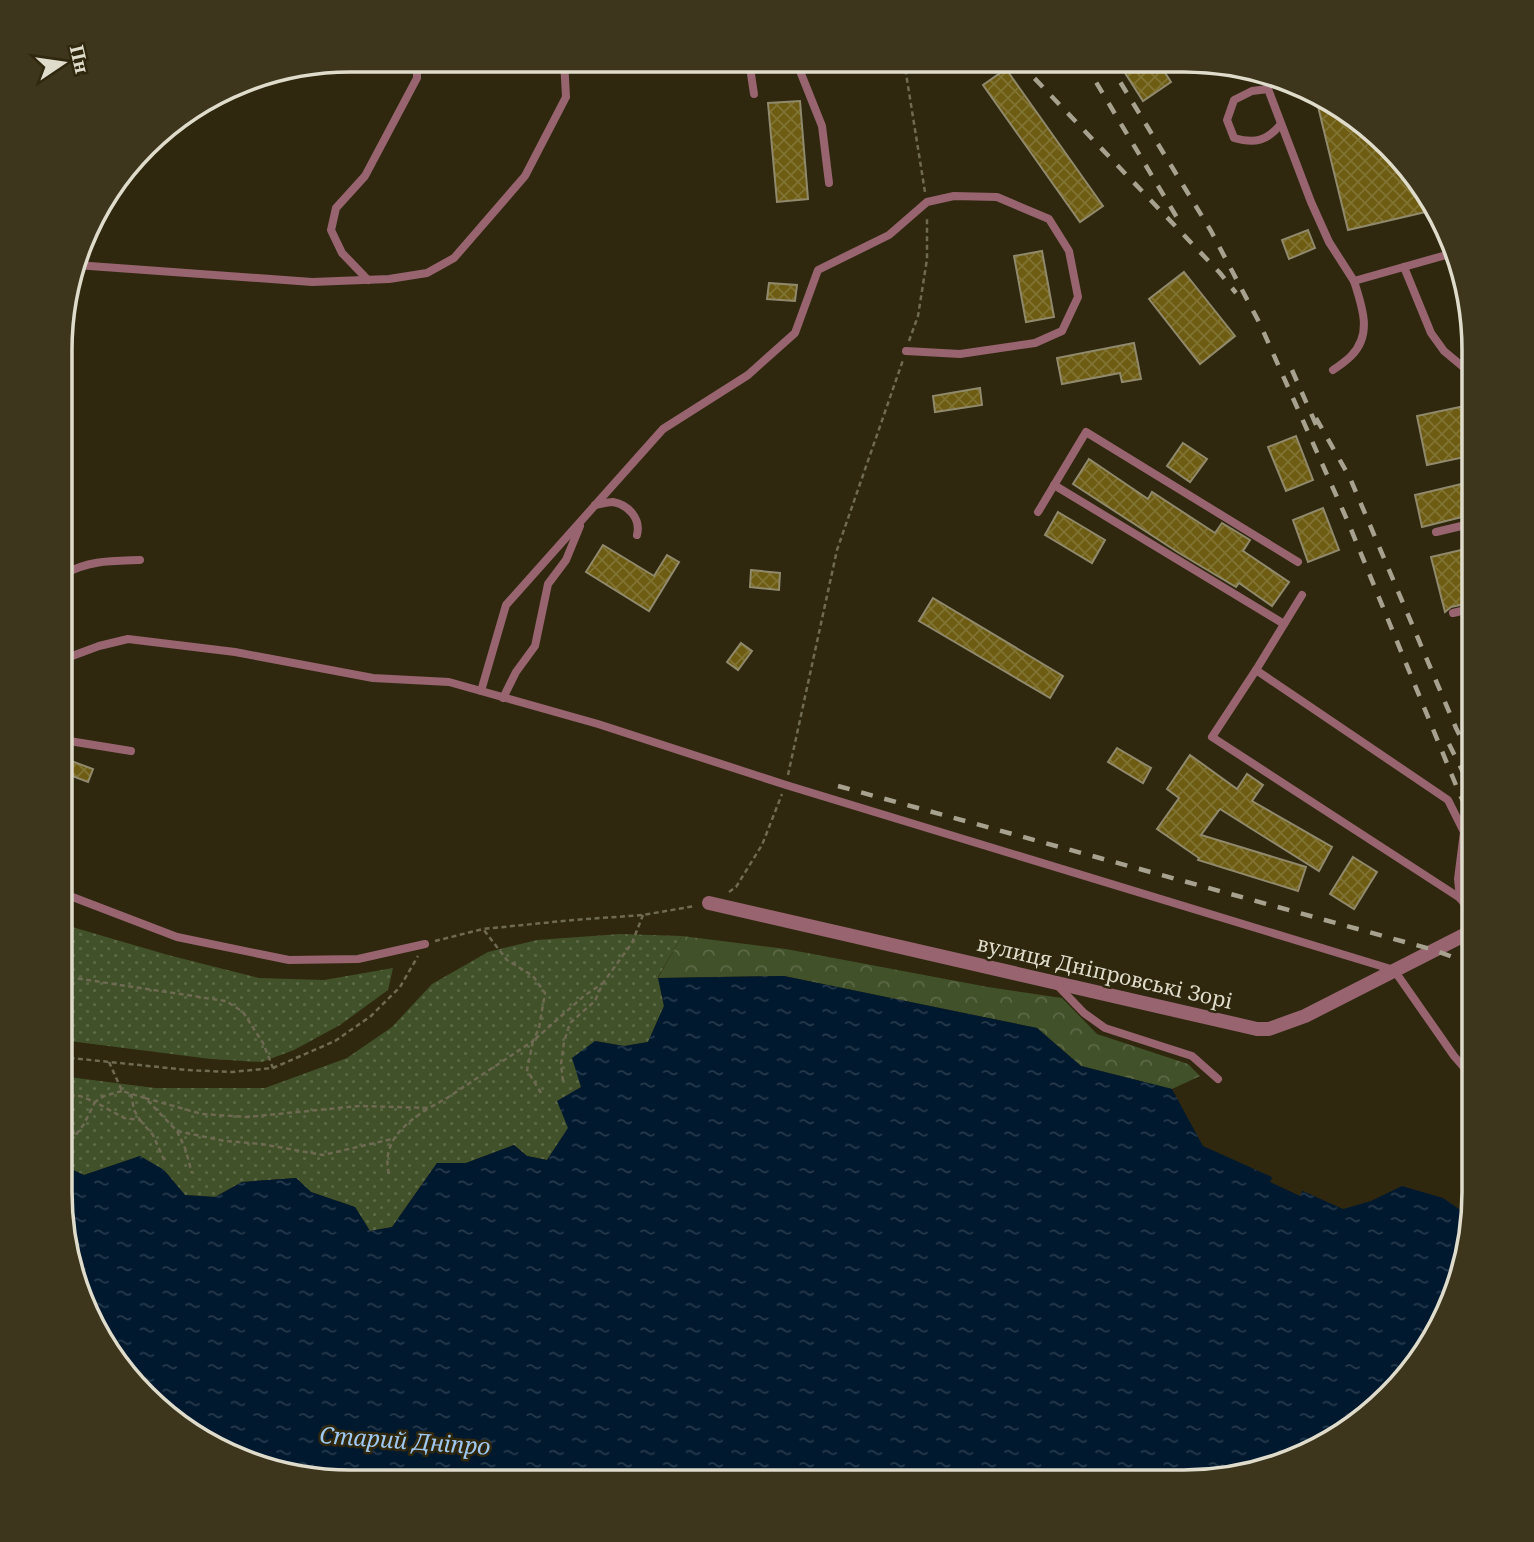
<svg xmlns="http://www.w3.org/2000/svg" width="1534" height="1542" font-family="'Noto Serif',serif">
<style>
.grass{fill:url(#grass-dots)}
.forest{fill:url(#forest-crowns)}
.water{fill:url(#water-ripples)}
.pier{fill:#2f280e}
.building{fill:url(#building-cross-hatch);stroke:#90896c;stroke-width:2}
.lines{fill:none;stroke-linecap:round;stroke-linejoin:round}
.path{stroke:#6f6a53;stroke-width:2.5;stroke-dasharray:5 3.5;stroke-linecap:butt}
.service{stroke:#97646f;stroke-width:8}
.minor{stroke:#97646f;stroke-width:14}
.rail{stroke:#a7a28f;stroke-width:4.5;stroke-dasharray:12 12;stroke-linecap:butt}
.labels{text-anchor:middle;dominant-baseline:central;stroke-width:5;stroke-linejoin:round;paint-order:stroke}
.street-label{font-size:21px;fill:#dfdccc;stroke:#2f280e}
.water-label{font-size:23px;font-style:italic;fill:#9fc8f1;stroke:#2f280e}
.rim{fill:none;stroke:#dfdccc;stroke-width:3.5}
</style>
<defs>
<pattern id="grass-dots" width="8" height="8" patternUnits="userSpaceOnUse" patternTransform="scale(1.75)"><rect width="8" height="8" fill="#415129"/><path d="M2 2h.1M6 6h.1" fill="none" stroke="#5c6947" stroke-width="1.8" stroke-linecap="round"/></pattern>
<pattern id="forest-crowns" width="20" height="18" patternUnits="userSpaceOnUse" patternTransform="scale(1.75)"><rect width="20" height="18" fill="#415129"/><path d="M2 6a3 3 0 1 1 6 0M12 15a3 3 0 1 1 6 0" fill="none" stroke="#5c6947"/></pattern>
<pattern id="water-ripples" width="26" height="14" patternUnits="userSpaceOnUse" patternTransform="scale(1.75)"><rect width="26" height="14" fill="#01192f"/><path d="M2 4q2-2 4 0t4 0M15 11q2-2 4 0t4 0" fill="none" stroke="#263a4c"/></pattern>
<pattern id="building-cross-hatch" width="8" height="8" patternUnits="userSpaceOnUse" patternTransform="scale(1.75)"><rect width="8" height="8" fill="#6d5c12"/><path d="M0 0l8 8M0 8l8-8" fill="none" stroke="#817333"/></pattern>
</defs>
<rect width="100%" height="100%" fill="#2f280e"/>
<g class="grass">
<path d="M62 924 168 955 259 978 324 980 393 968 388 990 340 1025 294 1050 262 1062 211 1059 61 1040Z"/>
<path d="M620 934 682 936 658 977 664 1006 648 1042 624 1046 595 1041 568 1128 547 1160 527 1156 514 1145 466 1163H437L392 1227 370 1231 355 1207 311 1192 296 1178 242 1182 215 1197 185 1195 164 1170 140 1156 84 1175 60 1164 61 1076 155 1088H265L347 1058 392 1027 432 984 488 952 537 940Z"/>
</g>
<path class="forest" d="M682 936 786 949 988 987 1062 998 1097 1034 1188 1064 1200 1076 1172 1089 1081 1066 1037 1028 784 976 658 978Z"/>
<path class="water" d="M784 976 1037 1028 1081 1066 1172 1089 1203 1146 1343 1209 1371 1201 1402 1186 1443 1198 1472 1218 1436 1337 1361 1423 1278 1467 1203 1482H331L221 1452 119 1369 75 1286 60 1211V1164L84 1175 140 1156 164 1170 185 1195 215 1197 242 1182 296 1178 311 1192 355 1207 370 1231 392 1227 437 1163H466L514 1145 527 1156 547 1160 568 1128 557 1101 581 1087 572 1058 595 1041 624 1046 648 1042 664 1006 658 978Z"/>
<path class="pier" d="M1274 1174 1304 1187 1300 1196 1270 1182Z"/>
<g class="building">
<path d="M1118 62H1158L1171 82 1143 101Z"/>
<path d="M1006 69 1103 206 1080 222 983 85Z"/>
<path d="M1315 94 1330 99 1415 173 1434 210 1348 230Z"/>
<path d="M800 101 808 199 777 202 768 103Z"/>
<path d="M1308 230 1315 248 1289 259 1282 240Z"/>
<path d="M1042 251 1054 317 1026 322 1014 256Z"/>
<path d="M1184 272 1235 336 1200 364 1149 299Z"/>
<path d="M769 283 797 285 795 301 767 299Z"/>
<path d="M1134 343 1141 379 1122 382 1120 373 1062 384 1057 358Z"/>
<path d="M980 388 982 405 935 412 933 396Z"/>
<path d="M1474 404V455L1427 465 1417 416Z"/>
<path d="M1296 436 1313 480 1286 491 1268 447Z"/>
<path d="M1183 443 1207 459 1190 482 1167 466Z"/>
<path d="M1089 459 1148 499 1152 492 1215 533 1222 523 1250 540 1243 551 1289 582 1272 606 1239 583 1236 587 1179 553 1073 484Z"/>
<path d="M1474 481V514L1422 527 1415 495Z"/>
<path d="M1323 508 1339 550 1308 562 1293 520Z"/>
<path d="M1058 512 1105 540 1092 563 1045 535Z"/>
<path d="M603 545 654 576 667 555 679 562 649 611 586 572Z"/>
<path d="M1474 547V602L1451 607 1445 612 1431 557Z"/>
<path d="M751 570 780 573 779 590 750 587Z"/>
<path d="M933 598 1063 676 1050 698 919 621Z"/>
<path d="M741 643 752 651 738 670 727 662Z"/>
<path d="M1117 748 1151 768 1143 783 1108 762Z"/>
<path d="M1190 755 1237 789 1247 774 1263 785 1252 801 1332 847 1319 871 1220 809 1201 835 1306 867 1298 891 1198 860 1199 858 1157 829 1179 798 1167 789Z"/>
<path d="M63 758 93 769 88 782 62 772Z"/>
<path d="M1353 857 1377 872 1354 909 1330 894Z"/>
</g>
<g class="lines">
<g class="path">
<path d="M904 61 925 192"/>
<path d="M909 341 918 316 927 259V216"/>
<path d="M788 775 837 550 903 360"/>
<path d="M729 892 736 887 762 845 782 794"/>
<path d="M435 941 483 929 573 920 643 915 695 906"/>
<path d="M61 976 226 1001 243 1012 263 1043 273 1068"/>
<path d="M61 1057 187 1070 232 1072 273 1068 335 1041 371 1016 400 987 418 956"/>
<path d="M109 1062 122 1091 145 1098 177 1131 185 1148 192 1173"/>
<path d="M61 1072 65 1059"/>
<path d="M563 1081 561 1064 564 1042 570 1023 595 1001 603 983 632 943 643 915"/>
<path d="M541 1093 527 1070 533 1041 584 996 603 983"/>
<path d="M61 1097 80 1096 95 1102 104 1096 122 1091"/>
<path d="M145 1098 202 1114 247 1117 359 1106 429 1108 447 1098 533 1041 539 1028 545 993 533 976 507 960 483 929"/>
<path d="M61 1108 67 1113 75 1136 84 1124 95 1102 124 1118 140 1120 134 1110 131 1094"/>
<path d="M140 1120 153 1135 165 1162"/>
<path d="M177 1131 225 1141 261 1144 323 1155 392 1139"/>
<path d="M389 1174C381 1142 405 1123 429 1108"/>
</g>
<g class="service">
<path d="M749 61 754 94"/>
<path d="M796 61 822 126 829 183"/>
<path d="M1266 77 1268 89 1311 202 1329 242 1354 281 1457 252"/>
<path d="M1268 89 1252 91 1234 100 1227 120 1234 138C1255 144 1267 141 1281 124"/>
<path d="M76 265 312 282 389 279 427 273 454 258 525 176 566 97 564 60"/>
<path d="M1404 267 1431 333 1444 351 1462 366 1474 367"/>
<path d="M368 280 342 253 331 230 336 208 365 176 417 78V60"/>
<path d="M1333 370C1339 366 1346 361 1351 356 1373 334 1362 307 1354 281"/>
<path d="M1054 485 1284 624"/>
<path d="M595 505C601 504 607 502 613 502 629 505 641 519 637 535"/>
<path d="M1038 512 1086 432 1298 562"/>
<path d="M1436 532 1474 523"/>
<path d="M64 574C90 560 111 561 140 560"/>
<path d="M1302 595 1256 670 1212 737 1460 898 1474 916"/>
<path d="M1453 613 1474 608"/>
<path d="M64 659 99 646 128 639 235 652 373 678 449 682 598 724 786 785 1394 970 1454 1056 1474 1079"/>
<path d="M1256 670 1448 800 1464 832 1458 879 1460 898"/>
<path d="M481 691 506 605 663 429 748 375 795 333 818 270 889 235 927 202 954 196 997 197 1049 219 1069 251 1078 297 1062 331 1035 343 960 354 906 351"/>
<path d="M503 698 516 672 535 646 548 584 566 560 580 526"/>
<path d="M63 740 131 751"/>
<path d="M62 893 177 937 289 960 358 959 425 944"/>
<path d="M1057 985 1084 1013 1105 1028 1192 1056 1218 1079"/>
</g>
<path class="minor" d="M709 903 1257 1029H1269L1305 1016 1474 930"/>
<g class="rail">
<path d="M1018 61 1220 273 1236 293"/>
<path d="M1084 62 1179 221"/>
<path d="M1108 62 1211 231 1260 324 1348 522 1460 795 1474 823"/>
<path d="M1292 370 1317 427"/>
<path d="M1316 418 1350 478 1456 728 1474 765"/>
<path d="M1449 744 1474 794"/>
<path d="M838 786 1434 950 1474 965"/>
</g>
</g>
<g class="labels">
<g class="street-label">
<text transform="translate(1105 972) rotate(13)">вулиця Дніпровські Зорі</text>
</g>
<g class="water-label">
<text transform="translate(405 1440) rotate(4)">Старий Дніпро</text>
</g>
</g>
<path d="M0 0H1534V1542H0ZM350 72H1184A278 278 0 0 1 1462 350V1192A278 278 0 0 1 1184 1470H350A278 278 0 0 1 72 1192V350A278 278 0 0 1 350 72Z" fill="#3d361d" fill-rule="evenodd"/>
<path class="rim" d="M350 72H1184A278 278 0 0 1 1462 350V1192A278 278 0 0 1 1184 1470H350A278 278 0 0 1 72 1192V350A278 278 0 0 1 350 72Z"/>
<g transform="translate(63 63) rotate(77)" stroke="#2f280e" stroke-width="5" paint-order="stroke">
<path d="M0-5L12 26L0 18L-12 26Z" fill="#dfdccc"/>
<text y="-10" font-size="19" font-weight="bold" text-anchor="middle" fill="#dfdccc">Пн</text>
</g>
</svg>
